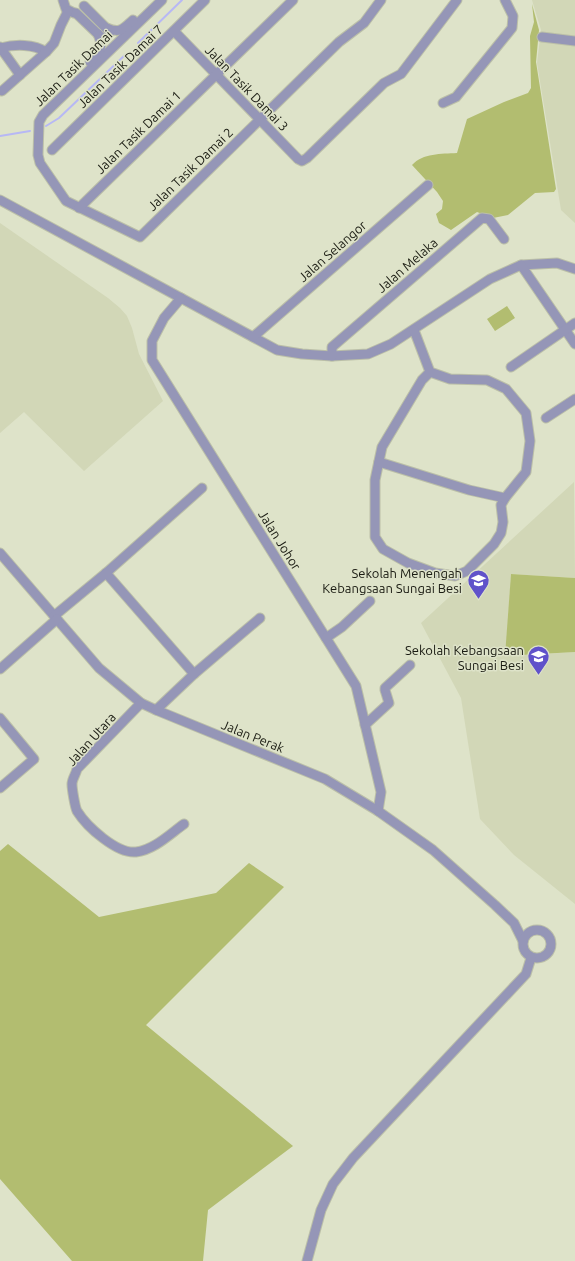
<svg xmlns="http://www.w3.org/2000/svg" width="575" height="1261" font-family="Ubuntu,sans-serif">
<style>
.built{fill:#d2d7b7}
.green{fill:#b2bd70}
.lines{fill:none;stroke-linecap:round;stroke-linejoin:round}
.stream{stroke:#b7b8f5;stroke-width:2}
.minor-casing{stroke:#bbbfa8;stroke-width:11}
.minor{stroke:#9596b7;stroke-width:9}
.labels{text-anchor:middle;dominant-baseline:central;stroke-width:3;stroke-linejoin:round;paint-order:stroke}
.street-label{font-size:13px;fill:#1a1b12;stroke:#dee3c9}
.poi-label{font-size:13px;fill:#1a1b12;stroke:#dee3c9;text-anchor:end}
</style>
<rect width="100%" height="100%" fill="#dee3c9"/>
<g class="built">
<path d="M532 0H575V223L561 210 537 63 541 30Z"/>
<path d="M0 223 108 298 120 308 127 316 132 328 139 354 163 401 84 471 24 412 0 433Z"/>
<path d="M574 482 575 578 511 574 506 656 575 652V904L514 855 480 819 461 698 421 623Z"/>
</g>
<g class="green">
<path d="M532 4 539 30 536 62 556 189 554 192 535 193 508 215 493 218 477 212 451 230 439 223 436 214 442 209 443 201 437 192 412 165C423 153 441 154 457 153L467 119 504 102 528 93 531 88 530 36 534 22Z"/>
<path d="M507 306 515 318 495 331 487 319Z"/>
<path d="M511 574 575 578V652L505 656Z"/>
<path d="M8 844 99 917 216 893 249 863 284 887 146 1025 293 1146 208 1210 203 1261H72L0 1179V851Z"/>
</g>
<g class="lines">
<g class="stream">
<path d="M138 43 182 0"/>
<path d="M46 126 59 118 126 54"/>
<path d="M0 136 30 131"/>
</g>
<defs>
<g id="minor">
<path d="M63 0 66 9 74 13"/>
<path d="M162 0 43 115 39 122 38 155 40 163 66 201 140 237 339 42 364 23 381 0"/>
<path d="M84 6 110 32"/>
<path d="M76 13 101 37"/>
<path d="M107 28C120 34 123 29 133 20"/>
<path d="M174 31 298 159 302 161 307 158 384 83 401 74 457 0"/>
<path d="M542 37 575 41"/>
<path d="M0 47 20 75"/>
<path d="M1 48C15 44 34 44 46 52"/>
<path d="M90 62C100 51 104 49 98 34"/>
<path d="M2 91 46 52 54 43 61 25 68 11"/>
<path d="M443 103 456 97 512 28 513 16 505 0"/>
<path d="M52 150 205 0"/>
<path d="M0 200 277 350 302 354 332 356 368 354 391 344 490 279 521 265 557 263 575 269"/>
<path d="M79 208 293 0"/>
<path d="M521 265 575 344"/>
<path d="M181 298 164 318 152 341V360L356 686 381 792 378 811"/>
<path d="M414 330 430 372 422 380 382 447 375 480V537L383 549 408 563 435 573 455 576 467 571 494 544 501 533 503 522 501 505 505 498 526 472 530 441 526 413 506 389 487 380 450 379 430 372"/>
<path d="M253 337 428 185"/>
<path d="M332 356V347L482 218 489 219 504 239"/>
<path d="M511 367 575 323"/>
<path d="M546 418 575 399"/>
<path d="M379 462 469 490 505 498"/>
<path d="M0 553 99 668 141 703 156 710 325 779 378 811 433 850 495 905 514 923 523 941"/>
<path d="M106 573 194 674"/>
<path d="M54 616 106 573 202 488"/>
<path d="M326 638 342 627 370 601"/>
<path d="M0 669 57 619"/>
<path d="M141 703 77 769C76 774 72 779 72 784 72 789 75 807 77 811 87 827 117 854 136 852 154 850 170 834 184 824"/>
<path d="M156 710 194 674 260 618"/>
<path d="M0 718 34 759 0 788"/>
<path d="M365 725 389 703 385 690V688L410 665"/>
<circle cx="537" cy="944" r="14"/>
<path d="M307 1261 321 1210 333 1184 353 1158 526 974 531 958"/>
</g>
</defs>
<use href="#minor" class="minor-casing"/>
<use href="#minor" class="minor"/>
</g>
<defs>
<symbol id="school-pin" viewBox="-11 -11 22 30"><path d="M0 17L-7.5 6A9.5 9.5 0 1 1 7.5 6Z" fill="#6052ca" stroke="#dee3c9"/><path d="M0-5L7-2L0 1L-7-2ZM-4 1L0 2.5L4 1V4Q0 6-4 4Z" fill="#fff"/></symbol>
</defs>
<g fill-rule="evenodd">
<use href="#school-pin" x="466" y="568" width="25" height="34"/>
<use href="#school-pin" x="526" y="644" width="25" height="34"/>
</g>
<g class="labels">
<g class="street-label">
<text transform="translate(120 66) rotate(-44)">Jalan Tasik Damai 7</text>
<text transform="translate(73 68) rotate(-44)">Jalan Tasik Damai</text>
<text transform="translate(247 88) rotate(46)">Jalan Tasik Damai 3</text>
<text transform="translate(138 132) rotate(-44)">Jalan Tasik Damai 1</text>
<text transform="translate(190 169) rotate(-44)">Jalan Tasik Damai 2</text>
<text transform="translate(332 251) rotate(-41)">Jalan Selangor</text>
<text transform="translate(407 265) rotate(-41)">Jalan Melaka</text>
<text transform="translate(280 540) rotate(58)">Jalan Johor</text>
<text transform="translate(253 736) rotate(22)">Jalan Perak</text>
<text transform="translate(91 739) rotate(-48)">Jalan Utara</text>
</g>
<g class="poi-label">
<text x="462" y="573">Sekolah Menengah<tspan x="462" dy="15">Kebangsaan Sungai Besi</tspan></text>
<text x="524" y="650">Sekolah Kebangsaan<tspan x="524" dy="15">Sungai Besi</tspan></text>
</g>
</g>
</svg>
